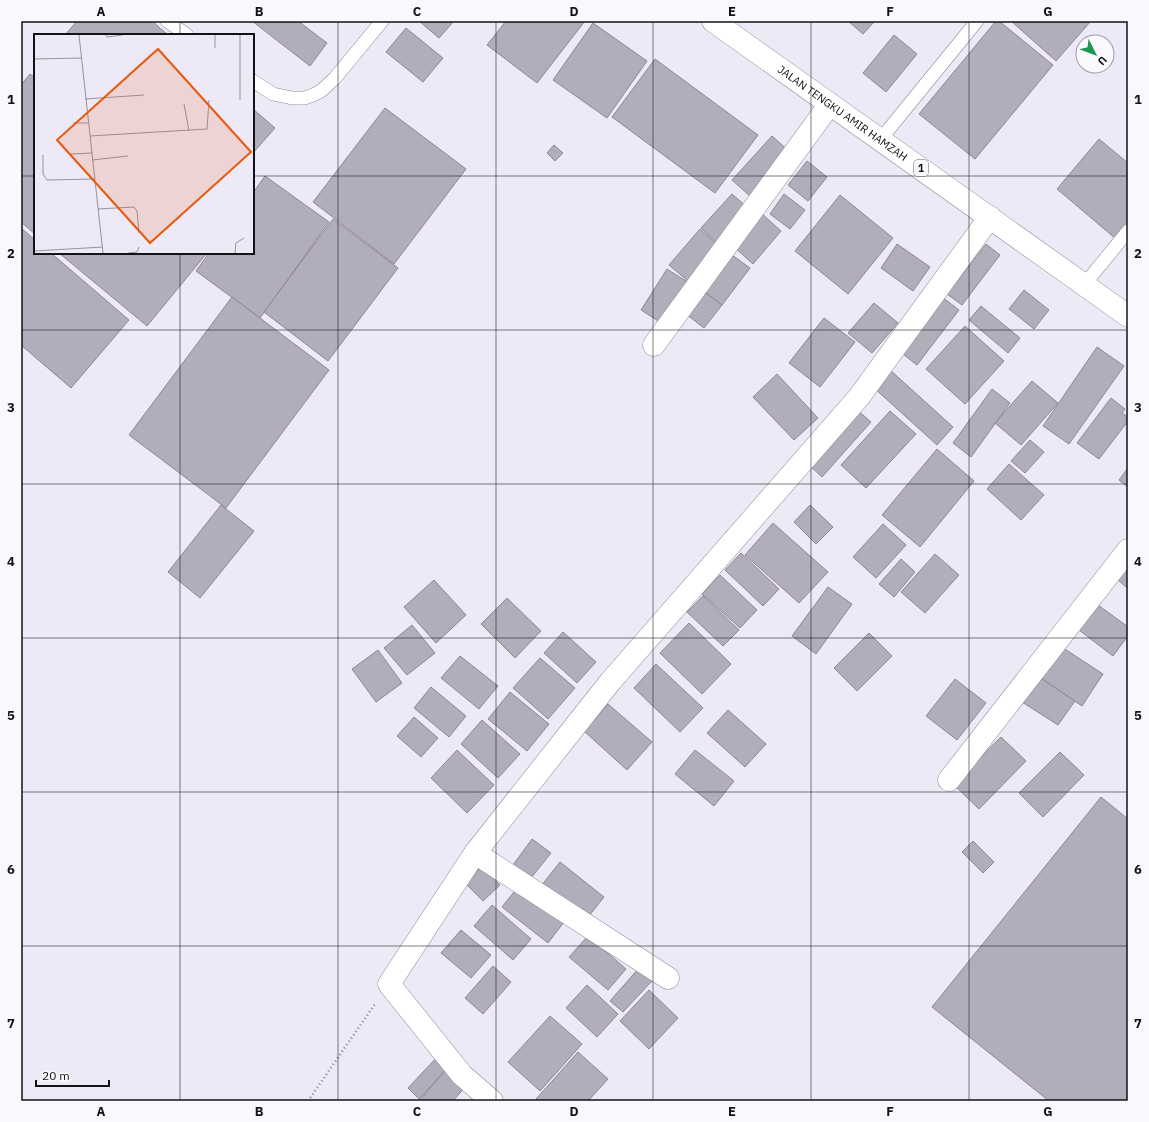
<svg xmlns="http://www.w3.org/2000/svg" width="1149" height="1122" font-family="'IBM Plex Sans',sans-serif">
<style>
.building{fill:#b2adba;stroke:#8c8794}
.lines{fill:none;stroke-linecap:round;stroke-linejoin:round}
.lane-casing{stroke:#8e8996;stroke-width:14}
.street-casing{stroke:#8e8996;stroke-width:23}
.highway-casing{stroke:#8e8996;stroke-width:23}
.path{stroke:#88858e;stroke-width:2.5;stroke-dasharray:1 3;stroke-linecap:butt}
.lane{stroke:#fff;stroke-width:13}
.street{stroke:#fff;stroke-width:22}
.highway{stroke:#fff;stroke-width:22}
.grid{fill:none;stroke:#131216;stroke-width:1;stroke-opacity:0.55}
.labels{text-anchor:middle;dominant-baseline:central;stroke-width:4;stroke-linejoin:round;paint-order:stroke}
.shield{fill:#faf8fd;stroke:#58575b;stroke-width:1}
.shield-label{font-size:10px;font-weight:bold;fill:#131216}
.street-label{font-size:11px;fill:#131216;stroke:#faf8fd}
.inset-road{fill:none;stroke:#96939c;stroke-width:1}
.view{fill:#e8590c;fill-opacity:0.15;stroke:#e8590c;stroke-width:2}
.inset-edge{fill:none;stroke:#131216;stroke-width:2}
.neatline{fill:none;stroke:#131216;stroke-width:1.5}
.grid-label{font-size:13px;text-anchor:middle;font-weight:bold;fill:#131216}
</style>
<rect width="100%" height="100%" fill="#eee9f6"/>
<g class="building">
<path d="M77 21H152L168 35H65Z"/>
<path d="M252 21H298L327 43 310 66Z"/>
<path d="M419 21H454L439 38Z"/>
<path d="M506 21H585L537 83 487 45Z"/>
<path d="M848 21H875L863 34Z"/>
<path d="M996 21H999L1053 65 975 159 919 114Z"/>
<path d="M1011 21H1091L1056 61Z"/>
<path d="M593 23 647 61 607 118 553 80Z"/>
<path d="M406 28 443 58 423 82 386 52Z"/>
<path d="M894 35 917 54 886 92 863 73Z"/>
<path d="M655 59 758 135 715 193 612 117Z"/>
<path d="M30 74 35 78V234L21 222V85Z"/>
<path d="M385 108 466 169 394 264 313 202Z"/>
<path d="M253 109 275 128 253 153Z"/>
<path d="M772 136 790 152 750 196 732 180Z"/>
<path d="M1099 139 1128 163V225L1116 239 1057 189Z"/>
<path d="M554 145 563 153 555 161 547 153Z"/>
<path d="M807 161 827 177 808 201 788 185Z"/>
<path d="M265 176 329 222 260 318 196 271 209 253H253V193Z"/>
<path d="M732 194 747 207 716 242 701 228Z"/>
<path d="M784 194 805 210 790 229 770 214Z"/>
<path d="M840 195 893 238 848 294 795 251Z"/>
<path d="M761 213 781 231 753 264 732 245Z"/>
<path d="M333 219 398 268 328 361 264 312Z"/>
<path d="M21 228 35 240V253H51L129 320 71 388 21 345Z"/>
<path d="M700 229 720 247 689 282 669 265Z"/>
<path d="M897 244 930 267 913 291 881 268Z"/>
<path d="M986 244 1000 255 962 305 947 294Z"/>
<path d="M59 253H207L147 326Z"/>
<path d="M732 255 750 268 722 305 703 291Z"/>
<path d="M667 269 689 283 663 324 641 310Z"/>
<path d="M1024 290 1049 310 1034 329 1009 309Z"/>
<path d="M703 291 722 305 704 328 686 314Z"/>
<path d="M938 294 959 310 917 365 895 348Z"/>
<path d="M232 297 329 370 226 508 129 435Z"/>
<path d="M874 303 898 323 872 353 848 333Z"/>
<path d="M981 306 1020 338 1008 353 969 320Z"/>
<path d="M824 318 855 342 820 387 789 363Z"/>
<path d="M965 326 1004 361 965 404 926 369Z"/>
<path d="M1097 347 1124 366 1069 444 1043 426Z"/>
<path d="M889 369 953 427 937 445 873 387Z"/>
<path d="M777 374 818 418 794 440 753 397Z"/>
<path d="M1032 381 1058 403 1021 445 995 423Z"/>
<path d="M992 389 1010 403 971 457 953 443Z"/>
<path d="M1111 398 1125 409 1122 413 1128 417V421L1099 459 1077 443Z"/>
<path d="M856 409 871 422 822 477 808 464Z"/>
<path d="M890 411 916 434 866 488 841 465Z"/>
<path d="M1030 440 1044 452 1025 473 1011 461Z"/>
<path d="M937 449 974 481 920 547 882 515Z"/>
<path d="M1009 464 1044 495 1021 520 987 489Z"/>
<path d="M1128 468V487L1119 480Z"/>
<path d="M221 505 254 531 200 598 168 572Z"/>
<path d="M810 505 833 527 816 544 794 522Z"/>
<path d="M773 523 828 572 799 603 745 555Z"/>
<path d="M883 524 906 545 876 578 853 557Z"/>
<path d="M741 553 779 589 763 606 725 570Z"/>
<path d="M935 554 959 575 925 613 901 592Z"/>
<path d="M901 559 915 572 894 597 879 584Z"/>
<path d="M1128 564V589L1116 578Z"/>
<path d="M720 575 757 610 740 628 702 594Z"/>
<path d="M434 580 466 615 436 643 404 607Z"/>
<path d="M828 587 852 604 816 654 792 636Z"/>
<path d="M703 596 739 630 723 646 687 612Z"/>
<path d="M507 598 541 631 515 658 481 624Z"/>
<path d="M1094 602 1128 627V636L1113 656 1075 627Z"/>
<path d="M689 623 731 664 702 694 660 653Z"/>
<path d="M412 625 435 653 407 675 384 648Z"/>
<path d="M563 632 596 662 577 683 544 653Z"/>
<path d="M869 633 892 656 857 691 834 668Z"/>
<path d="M1060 646 1103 674 1082 706 1039 677Z"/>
<path d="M378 650 402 683 376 702 352 669Z"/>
<path d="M460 656 498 686 479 709 441 678Z"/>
<path d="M540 658 575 688 548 719 513 688Z"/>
<path d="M656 664 703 708 680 732 634 688Z"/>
<path d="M1039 677 1075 701 1058 725 1022 702Z"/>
<path d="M955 679 986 703 957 740 926 716Z"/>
<path d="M431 687 466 716 449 737 414 708Z"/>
<path d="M510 692 549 724 527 751 488 719Z"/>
<path d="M608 704 652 742 627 770 584 731Z"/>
<path d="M728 710 766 744 745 767 707 733Z"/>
<path d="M414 717 438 738 421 757 397 736Z"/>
<path d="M482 720 520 754 498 778 461 744Z"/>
<path d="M1001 737 1026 761 979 809 953 784Z"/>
<path d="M457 750 494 785 467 813 431 778Z"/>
<path d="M695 750 734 781 714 806 675 774Z"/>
<path d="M1060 752 1084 775 1043 817 1019 793Z"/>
<path d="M1101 797 1128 819V1101H1049L932 1007Z"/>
<path d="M532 839 551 853 531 878 513 865Z"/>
<path d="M973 841 994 862 983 873 962 852Z"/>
<path d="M560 862 604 897 585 921 541 886Z"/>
<path d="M481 867 500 885 483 901 465 883Z"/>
<path d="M518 887 564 922 548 943 502 907Z"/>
<path d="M492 905 531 939 513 960 474 926Z"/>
<path d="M461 930 491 955 471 978 441 953Z"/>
<path d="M588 936 626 969 608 990 569 957Z"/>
<path d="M493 966 511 982 483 1014 465 998Z"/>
<path d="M639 968 652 981 623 1012 610 1001Z"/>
<path d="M587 985 618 1014 597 1037 566 1008Z"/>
<path d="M649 990 678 1018 649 1049 620 1021Z"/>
<path d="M550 1016 582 1044 540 1091 508 1062Z"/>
<path d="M578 1052 608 1079 588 1101H538L536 1099Z"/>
<path d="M439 1055 450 1065 419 1099 408 1088Z"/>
<path d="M447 1068 467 1085 453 1101H419Z"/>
</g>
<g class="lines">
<defs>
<g id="lane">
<path d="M167 21 187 35"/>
<path d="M253 81 273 94 292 98H305L313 95 321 91 335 78 382 21"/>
<path d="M880 140 977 21"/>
<path d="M1084 285 1128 231"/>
</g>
<g id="street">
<path d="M654 345 830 104"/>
<path d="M949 780 1128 550"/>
<path d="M475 853 668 978"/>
<path d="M492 1101 462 1075 389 984 475 853 610 682 859 397 990 217"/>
</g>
<g id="highway">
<path id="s1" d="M713 21 1128 316"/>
</g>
</defs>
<use href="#lane" class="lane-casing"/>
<use href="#street" class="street-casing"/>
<use href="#highway" class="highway-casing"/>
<path class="path" d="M308 1101 375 1004"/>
<use href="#lane" class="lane"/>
<use href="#street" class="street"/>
<use href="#highway" class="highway"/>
</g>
<path class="grid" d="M180 21V35M338 21V1101M496 21V1101M653 21V1101M811 21V1101M969 21V1101M21 176H35M253 176H1128M180 253V1101M21 330H1128M21 484H1128M21 638H1128M21 792H1128M21 946H1128"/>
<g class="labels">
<rect class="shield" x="914" y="160" width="14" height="16" rx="3"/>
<g class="shield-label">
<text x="921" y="168">1</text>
</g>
<g class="street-label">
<text stroke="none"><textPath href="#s1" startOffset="159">JALAN TENGKU AMIR HAMZAH</textPath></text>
</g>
</g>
<g transform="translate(34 34)">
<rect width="220" height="220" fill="#eee9f6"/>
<path class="inset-road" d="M45 1 69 219M72 1 73 3 88 1M181 1V14M206 1V66M0 25 47 24M51 65 110 61M150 70 155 97M39 89H54M56 102 173 95 175 66M37 120 58 119M9 121V140L13 146 61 145M58 126 94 122M64 175 100 173 103 177 105 199M0 217 69 213M94 219 103 218 105 213M201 219 202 209 210 204"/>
<path class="view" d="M124 15 217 118 116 209 23 106Z"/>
<rect width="220" height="220" class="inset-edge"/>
</g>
<rect width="1149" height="1122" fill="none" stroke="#faf8fd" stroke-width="44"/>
<g transform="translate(1095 54) rotate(132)"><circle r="19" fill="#faf8fd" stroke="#9e9ca1"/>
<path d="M0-3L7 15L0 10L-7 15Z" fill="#1a9654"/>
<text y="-6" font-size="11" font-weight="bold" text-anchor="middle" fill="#131216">U</text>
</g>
<path d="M36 1080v6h73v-6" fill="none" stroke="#131216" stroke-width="2"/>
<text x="42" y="1080" font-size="12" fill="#131216" stroke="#faf8fd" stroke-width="3" paint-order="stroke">20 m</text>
<rect x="22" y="22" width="1105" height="1078" class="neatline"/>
<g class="grid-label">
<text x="101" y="16">A</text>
<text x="259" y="16">B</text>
<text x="417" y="16">C</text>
<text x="574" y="16">D</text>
<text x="732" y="16">E</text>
<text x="890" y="16">F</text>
<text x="1048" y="16">G</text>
<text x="11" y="104">1</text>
<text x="1138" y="104">1</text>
<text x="11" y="258">2</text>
<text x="1138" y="258">2</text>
<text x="11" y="412">3</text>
<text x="1138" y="412">3</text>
<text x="11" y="566">4</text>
<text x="1138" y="566">4</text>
<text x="11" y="720">5</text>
<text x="1138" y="720">5</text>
<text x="11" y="874">6</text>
<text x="1138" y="874">6</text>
<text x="11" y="1028">7</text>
<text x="1138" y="1028">7</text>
<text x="101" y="1116">A</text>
<text x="259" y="1116">B</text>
<text x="417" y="1116">C</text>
<text x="574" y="1116">D</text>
<text x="732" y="1116">E</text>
<text x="890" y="1116">F</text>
<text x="1048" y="1116">G</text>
</g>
</svg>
